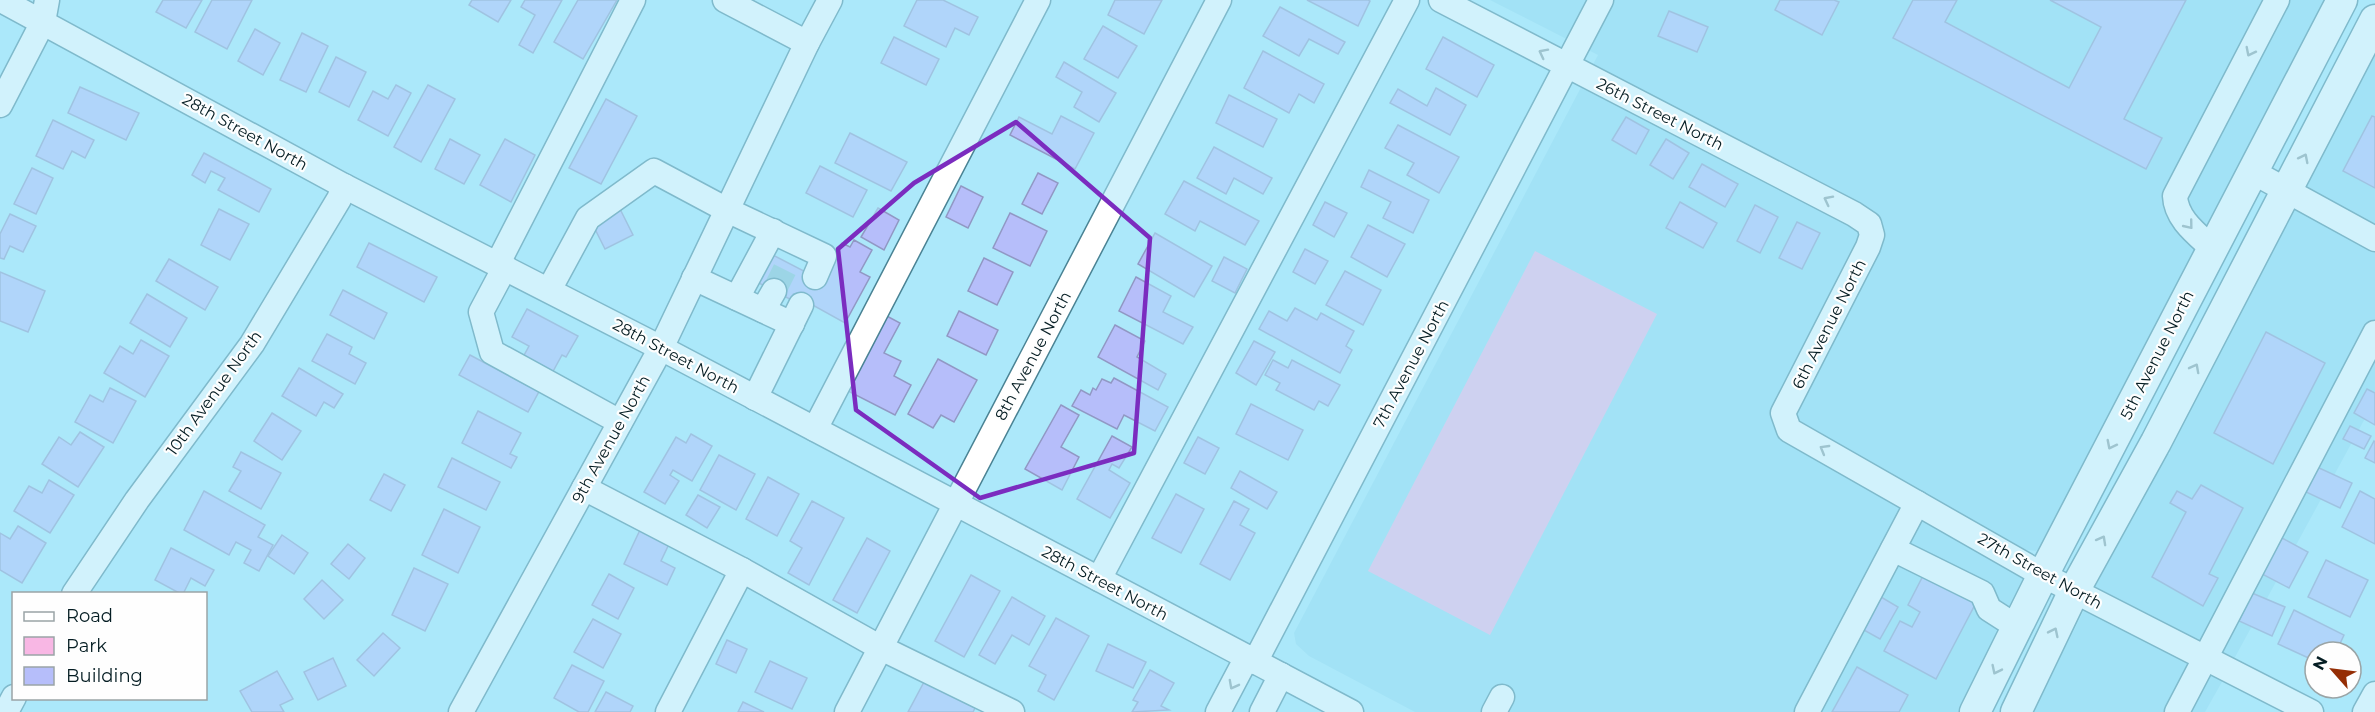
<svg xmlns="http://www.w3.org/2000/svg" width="2375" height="712" font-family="Montserrat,sans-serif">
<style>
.built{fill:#97dcf1}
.green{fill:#f8b7e4}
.building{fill:#b6befa;stroke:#9198c4;stroke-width:1.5}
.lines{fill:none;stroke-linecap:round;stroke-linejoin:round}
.minor-tunnel{stroke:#8bbfcf;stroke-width:24;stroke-dasharray:24 12;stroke-linecap:butt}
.minor-casing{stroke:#4a8394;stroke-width:27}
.major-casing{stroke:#4a8394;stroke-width:33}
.minor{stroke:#fff;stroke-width:24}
.major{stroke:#fff;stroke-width:30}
.oneway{stroke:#8e999c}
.marked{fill:none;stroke:#7b2cbf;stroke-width:4.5;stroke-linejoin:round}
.labels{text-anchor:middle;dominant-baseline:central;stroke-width:4.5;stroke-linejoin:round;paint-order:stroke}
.street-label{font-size:16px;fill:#051d23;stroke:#fefefe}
</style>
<rect width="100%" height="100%" fill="#ace8fa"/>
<g class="built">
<path d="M1490 0H2327L2053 532 2036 551 2020 549 1913 491 1796 712H1415L1309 656 1296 644 1294 633 1598 55Z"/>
<path d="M2375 49V226L2303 187Z"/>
<path d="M2293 208 2375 253V400L2234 659 2095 587 2164 454H2170L2169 446Z"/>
<path d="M1913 514 2027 579 1961 712H1809Z"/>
<path d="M2085 608 2223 680 2205 712H2033Z"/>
</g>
<path class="green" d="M1535 251 1657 314 1490 635 1368 571Z"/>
<g class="building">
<path d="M163 0H202L186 28 156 12Z"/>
<path d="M212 0H252L227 49 195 32Z"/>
<path d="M472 0H511L498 22 469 5Z"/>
<path d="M525 0H562L533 53 519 45 535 15 521 7Z"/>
<path d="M578 0H617L583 59 554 42Z"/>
<path d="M917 0H943L978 17 969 35 955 28 946 47 904 26Z"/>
<path d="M1115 0H1162L1144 34 1108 15Z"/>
<path d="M1307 0H1368L1370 1 1358 26Z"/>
<path d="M1780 0H1834L1839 2 1822 35 1775 10Z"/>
<path d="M1913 0H1957L1945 22 2069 88 2101 27 2050 0H2186L2124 119 2162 138 2146 169 1893 38Z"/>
<path d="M1280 7 1345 42 1338 54 1309 39 1299 56 1263 36Z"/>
<path d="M1669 11 1708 27 1697 52 1658 36Z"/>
<path d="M1103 26 1137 46 1118 78 1084 59Z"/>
<path d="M255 29 280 43 263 75 238 61Z"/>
<path d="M302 33 328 46 306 92 280 80Z"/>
<path d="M894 37 939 59 926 85 881 63Z"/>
<path d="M1443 37 1494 65 1477 97 1426 69Z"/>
<path d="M1263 51 1324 84 1314 103 1299 94 1289 113 1244 88Z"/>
<path d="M336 57 366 72 349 107 319 92Z"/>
<path d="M1064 62 1116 93 1099 122 1074 107 1082 92 1056 77Z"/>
<path d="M396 85 411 93 388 136 358 120 373 91 388 99Z"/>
<path d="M428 85 455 99 421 162 394 147Z"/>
<path d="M80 87 139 113 126 140 68 113Z"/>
<path d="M1436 88 1466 105 1450 135 1390 103 1398 89 1427 106Z"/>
<path d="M1229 95 1277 119 1263 147 1216 123Z"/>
<path d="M606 99 637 116 601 184 569 168Z"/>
<path d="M1061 116 1094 133 1075 169 1010 135 1019 117 1052 134Z"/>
<path d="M2372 116 2375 117V188L2343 171Z"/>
<path d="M1626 117 1649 130 1636 154 1612 140Z"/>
<path d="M53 120 94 140 85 158 72 151 63 169 36 156Z"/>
<path d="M1398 125 1459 157 1439 193 1407 175 1414 163 1385 148Z"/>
<path d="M850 133 907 162 891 191 835 163Z"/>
<path d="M450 139 480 155 464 184 435 169Z"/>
<path d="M505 139 535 155 511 202 480 185Z"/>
<path d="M1666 139 1689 153 1673 179 1650 165Z"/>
<path d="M1214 147 1272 178 1263 194 1234 178 1226 194 1197 178Z"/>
<path d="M204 153 271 189 259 212 218 190 225 178 211 171 205 183 192 175Z"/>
<path d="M1702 164 1738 184 1725 207 1689 187Z"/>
<path d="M820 166 867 190 853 217 806 193Z"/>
<path d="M32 168 53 178 36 214 14 204Z"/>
<path d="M1369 170 1429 200 1413 233 1383 218 1391 202 1361 187Z"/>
<path d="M1038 173 1058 183 1042 214 1022 204Z"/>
<path d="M1184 181 1259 221 1245 245 1200 221 1195 231 1165 214Z"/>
<path d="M961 186 983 197 968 228 946 217Z"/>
<path d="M1325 202 1347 213 1334 237 1313 225Z"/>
<path d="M1680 202 1717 223 1703 248 1666 228Z"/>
<path d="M1755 205 1778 217 1760 253 1737 241Z"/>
<path d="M619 207 633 235 605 249 591 221Z"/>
<path d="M878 208 899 220 884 250 861 237Z"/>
<path d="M219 209 249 224 230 260 201 245Z"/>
<path d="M1010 213 1047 231 1030 266 993 248Z"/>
<path d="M10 214 36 226 23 252 10 246 4 259 0 258V234Z"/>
<path d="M1797 222 1820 233 1802 269 1779 258Z"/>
<path d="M1368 225 1405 244 1387 277 1351 257Z"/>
<path d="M1155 233 1212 266 1194 297 1138 264Z"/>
<path d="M854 240 872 250 860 272 870 277 845 323 811 304 809 309 753 280 769 253 821 280 842 243 850 247Z"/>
<path d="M369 243 437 277 424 302 357 267Z"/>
<path d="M1305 249 1328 261 1315 284 1293 272Z"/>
<path d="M1224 257 1247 269 1235 293 1212 281Z"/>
<path d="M984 258 1013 272 997 305 968 291Z"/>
<path d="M169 259 218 287 205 310 156 281Z"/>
<path d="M1345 271 1381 290 1363 325 1326 305Z"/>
<path d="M0 272 45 291 28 332 0 321Z"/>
<path d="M1136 277 1171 296 1163 312 1193 327 1183 344 1119 311Z"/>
<path d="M343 290 387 313 374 339 330 315Z"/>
<path d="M147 294 187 318 170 347 130 323Z"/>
<path d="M1295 308 1317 320 1321 313 1354 331 1346 346 1352 350 1340 373 1259 329 1269 311 1287 321Z"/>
<path d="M527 309 578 336 566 357 562 355 551 375 522 359 529 346 512 337Z"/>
<path d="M959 311 998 330 986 355 947 336Z"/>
<path d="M883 314 900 323 884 353 901 361 894 376 911 385 895 415 844 389Z"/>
<path d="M1115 325 1145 341 1137 357 1166 374 1158 390 1098 357Z"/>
<path d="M2266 332 2325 363 2273 464 2214 433Z"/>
<path d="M327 334 352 347 349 354 366 363 355 384 312 361Z"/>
<path d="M141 340 169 356 145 397 104 373 120 346 133 354Z"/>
<path d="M1254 341 1275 352 1256 385 1236 373Z"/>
<path d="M470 355 528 386 531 380 542 386 528 412 459 375Z"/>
<path d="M938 359 977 380 954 422 941 415 933 428 908 414Z"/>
<path d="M1273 360 1288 368 1292 360 1340 385 1328 406 1319 401 1314 410 1276 390 1280 383 1265 375Z"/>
<path d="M299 368 343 394 334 408 324 402 316 416 282 396Z"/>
<path d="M1114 378 1168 407 1155 431 1124 415 1117 429 1072 406 1081 390 1090 395 1093 388 1096 390 1102 379 1111 383Z"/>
<path d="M110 388 136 401 113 443 75 422 90 395 103 402Z"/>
<path d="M2367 389 2375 393V425L2354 413Z"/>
<path d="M1251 404 1303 430 1288 460 1236 434Z"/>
<path d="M1061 405 1079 415 1061 447 1079 457 1062 490 1025 469Z"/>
<path d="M478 411 521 433 510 454 517 457 511 468 462 443Z"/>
<path d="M272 413 301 431 282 460 254 441Z"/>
<path d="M2350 426 2371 436 2364 449 2343 439Z"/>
<path d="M80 432 104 447 78 487 42 464 59 437 71 445Z"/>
<path d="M691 434 712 446 692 481 673 470 670 475 679 481 665 504 644 492 676 437 686 443Z"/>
<path d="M1112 436 1132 447 1119 468 1112 464 1109 470 1130 483 1110 518 1077 499Z"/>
<path d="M1198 437 1219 448 1205 474 1184 463Z"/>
<path d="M2374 441 2375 442V463L2365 458Z"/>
<path d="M241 452 281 473 261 509 229 491 241 471 233 467Z"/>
<path d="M719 455 755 474 736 510 700 490Z"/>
<path d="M452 458 500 482 486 510 438 487Z"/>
<path d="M2317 467 2352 483 2340 508 2306 492Z"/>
<path d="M1240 471 1277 492 1267 509 1231 488Z"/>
<path d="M384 474 405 485 391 511 370 500Z"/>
<path d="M768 477 799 494 777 536 746 519Z"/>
<path d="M49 480 74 495 50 533 14 511 29 486 42 493Z"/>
<path d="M2201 485 2243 508 2209 574 2218 578 2203 606 2152 577 2186 512 2170 503 2177 491 2192 499Z"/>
<path d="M204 491 265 525 258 537 273 545 259 571 244 563 251 550 236 542 229 555 184 530Z"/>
<path d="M2360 491 2375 499V544L2342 527Z"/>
<path d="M1176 494 1204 509 1181 553 1152 538Z"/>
<path d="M698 495 720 507 707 528 686 515Z"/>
<path d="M812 501 844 518 809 585 788 573 802 548 790 541Z"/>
<path d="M1234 501 1249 509 1240 525 1255 533 1230 580 1200 564Z"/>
<path d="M444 509 480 527 458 573 422 555Z"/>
<path d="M18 526 46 543 22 583 0 570V533L10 539Z"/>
<path d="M640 530 669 544 661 561 675 568 667 585 624 564Z"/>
<path d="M282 535 308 553 294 574 268 556Z"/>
<path d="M867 538 890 551 857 613 833 600Z"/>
<path d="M2282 538 2308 552 2289 588 2262 574Z"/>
<path d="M348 544 365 558 349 579 331 564Z"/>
<path d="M171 548 214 570 205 586 191 578 183 594H181L155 580Z"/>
<path d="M2326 560 2368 580 2350 617 2308 597Z"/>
<path d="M414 568 448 584 425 631 392 615Z"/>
<path d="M1926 570 1979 597 1936 679 1884 651 1900 621 1912 627 1920 612 1908 605Z"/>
<path d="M609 574 634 588 618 619 592 605Z"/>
<path d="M971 575 1000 591 964 657 935 641Z"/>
<path d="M322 580 343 600 324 619 304 599Z"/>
<path d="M2252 593 2285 607 2272 636 2239 621Z"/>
<path d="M1012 597 1045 616 1029 645 1012 635 995 664 979 655Z"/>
<path d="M1881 597 1898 607 1880 639 1862 629Z"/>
<path d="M2294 610 2344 635 2336 652H2315V661L2278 644Z"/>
<path d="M1056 618 1089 636 1054 700 1038 691 1046 675 1029 666Z"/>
<path d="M593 619 621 634 603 668 574 652Z"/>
<path d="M383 633 400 648 374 676 357 660Z"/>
<path d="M727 640 747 649 736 673 716 664Z"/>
<path d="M1108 644 1146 662 1133 688 1096 671Z"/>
<path d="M333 658 346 686 318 700 304 672Z"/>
<path d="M770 661 807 678 792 709 755 692Z"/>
<path d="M572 665 604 681 588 712H579L554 698Z"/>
<path d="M1857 667 1908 695 1899 712H1832Z"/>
<path d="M1150 670 1174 683 1161 706 1169 710 1132 712 1138 702 1133 700Z"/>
<path d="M277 671 293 699 280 705 284 712H252L240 691Z"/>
<path d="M924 682 975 708 973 712H908Z"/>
<path d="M606 692 633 706 630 712H595Z"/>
<path d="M743 702 764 712H738Z"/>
</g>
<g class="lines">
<path class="minor-tunnel" d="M774 291 788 263"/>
<defs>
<g id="minor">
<path d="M1 0 344 186 661 348 1351 712"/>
<path d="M725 0 807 43"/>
<path d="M1441 0 1854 214 1869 224 1872 235 1868 247 1783 413 1789 430 2043 575 2311 712"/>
<path d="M0 105 43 22 47 0"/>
<path d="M2253 172 2375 239"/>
<path d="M2213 249C2197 234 2176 219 2175 196L2277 0"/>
<path d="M498 263 633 0"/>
<path d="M505 267 481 312 492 352 620 422"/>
<path d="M694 278 792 324"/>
<path d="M549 290 588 218 654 171 727 210 824 256 815 277"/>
<path d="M737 298 773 231"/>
<path d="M763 310 774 291"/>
<path d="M755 398 801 305"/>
<path d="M815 429 1038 0"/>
<path d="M584 488 742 570 881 648 1012 712"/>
<path d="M1893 549 1982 593 1989 609 2017 627"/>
<path d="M1099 579 1407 0"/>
<path d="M74 594 137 500 252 344 339 199 344 186"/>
<path d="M1255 662 1601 0"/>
<path d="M6 712 14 697"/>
<path d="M461 712 661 348 807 43 830 0"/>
<path d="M668 712 742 570"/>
<path d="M847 712 1219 0"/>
<path d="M1218 712 1247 657"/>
<path d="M1262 712 1281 675"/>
<path d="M1494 712 1502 697"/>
<path d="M1807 712 1917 503"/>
<path d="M2177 712 2375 333"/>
<path d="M2365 712 2375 694"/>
</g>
<g id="major">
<path d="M1975 712 2043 575 2342 0"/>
<path d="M2016 712 2074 591 2156 442 2375 20"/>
</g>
</defs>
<use href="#minor" class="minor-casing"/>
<use href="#major" class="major-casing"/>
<use href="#minor" class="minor"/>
<use href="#major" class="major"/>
</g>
<defs><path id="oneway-chevron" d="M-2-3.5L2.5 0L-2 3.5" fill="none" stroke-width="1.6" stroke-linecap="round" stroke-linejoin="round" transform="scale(1.5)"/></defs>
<g class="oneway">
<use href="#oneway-chevron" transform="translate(2250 52) rotate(117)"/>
<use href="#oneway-chevron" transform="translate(1543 53) rotate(-153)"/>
<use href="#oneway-chevron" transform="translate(2304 158) rotate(-63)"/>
<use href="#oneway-chevron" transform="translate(1828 200) rotate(-153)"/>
<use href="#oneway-chevron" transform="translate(2189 225) rotate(51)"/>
<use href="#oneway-chevron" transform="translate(2195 368) rotate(-62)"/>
<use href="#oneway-chevron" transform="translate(2111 445) rotate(117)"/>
<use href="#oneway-chevron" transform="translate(1824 449) rotate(-150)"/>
<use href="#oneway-chevron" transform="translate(2102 540) rotate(-61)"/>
<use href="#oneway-chevron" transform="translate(2054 632) rotate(-64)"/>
<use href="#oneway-chevron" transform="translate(1996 670) rotate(116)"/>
<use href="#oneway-chevron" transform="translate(1233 685) rotate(118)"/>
</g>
<path d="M0 0H2375V712H0ZM1016 122 1150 238 1134 453 980 498 856 410 838 249 914 183Z" fill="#ace8fa" fill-opacity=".55" fill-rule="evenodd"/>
<path class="marked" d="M1016 122 1150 238 1134 453 980 498 856 410 838 249 914 183Z"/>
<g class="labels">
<g class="street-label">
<text transform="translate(1660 114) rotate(27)">26th Street North</text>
<text transform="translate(245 132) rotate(29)">28th Street North</text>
<text transform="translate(1829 324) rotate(-63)">6th Avenue North</text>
<text transform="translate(2157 355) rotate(-63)">5th Avenue North</text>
<text transform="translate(676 356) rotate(28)">28th Street North</text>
<text transform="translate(1033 356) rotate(-62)">8th Avenue North</text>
<text transform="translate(1411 364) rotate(-62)">7th Avenue North</text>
<text transform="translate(214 393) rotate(-54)">10th Avenue North</text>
<text transform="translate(611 439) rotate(-61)">9th Avenue North</text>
<text transform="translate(2040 571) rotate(29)">27th Street North</text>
<text transform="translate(1105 583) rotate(28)">28th Street North</text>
</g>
</g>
<rect x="12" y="592" width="195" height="108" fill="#fefefe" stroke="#9aa4a6" stroke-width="1.5"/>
<rect x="24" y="612" width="30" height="9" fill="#ffffff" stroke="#9aa4a6" stroke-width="1.5"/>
<text x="66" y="622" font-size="18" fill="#051d23">Road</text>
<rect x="24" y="637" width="30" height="18" fill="#f8b7e4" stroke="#9aa4a6" stroke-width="1.5"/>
<text x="66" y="652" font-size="18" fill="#051d23">Park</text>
<rect x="24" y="667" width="30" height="18" fill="#b6befa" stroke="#9aa4a6" stroke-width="1.5"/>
<text x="66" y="682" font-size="18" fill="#051d23">Building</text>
<g transform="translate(2333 670) rotate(298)"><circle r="28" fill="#fefefe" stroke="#9aa4a6" stroke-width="1.5"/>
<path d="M0-4.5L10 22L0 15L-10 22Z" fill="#952e05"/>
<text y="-9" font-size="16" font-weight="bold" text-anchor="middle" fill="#051d23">N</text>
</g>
</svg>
